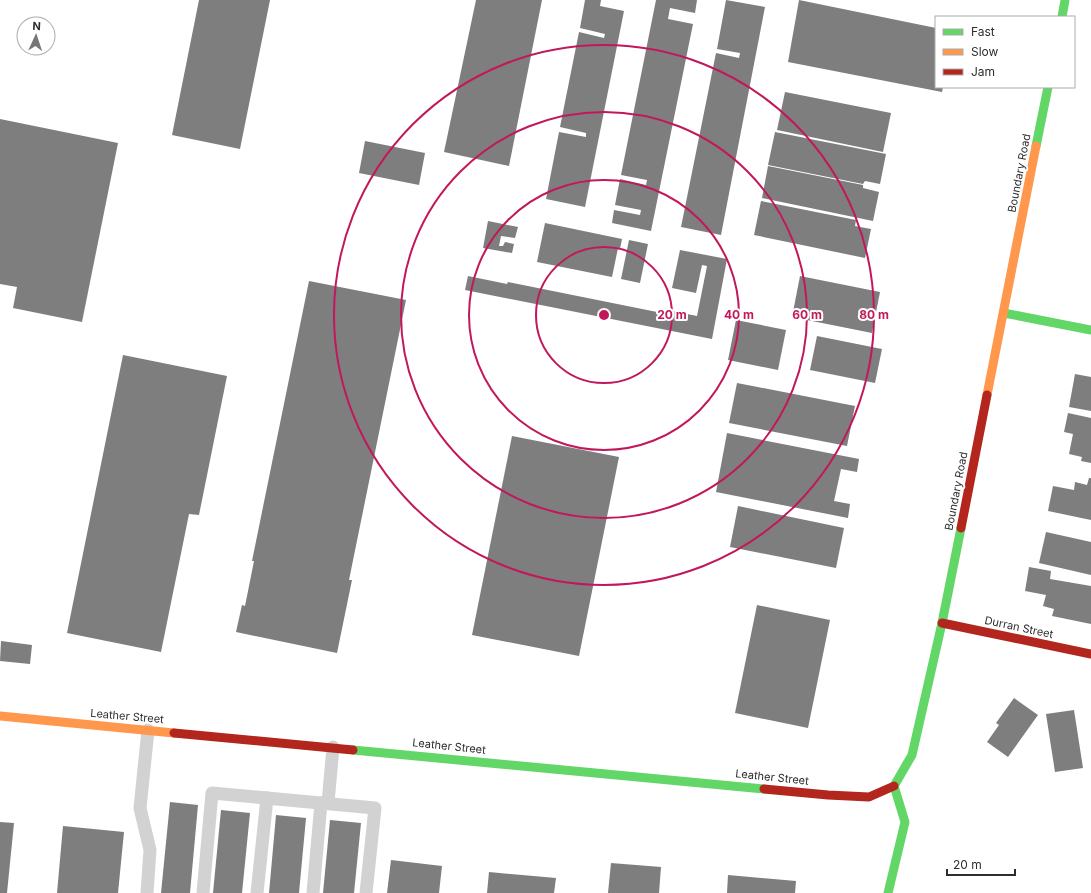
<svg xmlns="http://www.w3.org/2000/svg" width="1091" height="893" font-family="Inter,sans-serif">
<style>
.building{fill:#7e7e7e}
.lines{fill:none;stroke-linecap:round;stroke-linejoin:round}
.lane{stroke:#d2d2d2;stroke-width:13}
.fast{stroke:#63d668;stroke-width:9}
.slow{stroke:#ff974d;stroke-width:9}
.jam{stroke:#b3261e;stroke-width:9}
.ring{fill:none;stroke:#c2185b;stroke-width:2}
.labels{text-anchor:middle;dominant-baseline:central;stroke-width:4;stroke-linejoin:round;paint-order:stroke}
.street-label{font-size:11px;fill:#2d2d2d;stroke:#fff}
.centre{fill:#c2185b;stroke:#fff;stroke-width:2}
.ring-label{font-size:12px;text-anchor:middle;font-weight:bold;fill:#c2185b;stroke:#fff;stroke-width:4;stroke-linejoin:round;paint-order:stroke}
</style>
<rect width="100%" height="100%" fill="#fff"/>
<g class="building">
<path d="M199 0H270L240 149 172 135Z"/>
<path d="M476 0H542L509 166 444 152Z"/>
<path d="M585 0H601L600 6 624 11 585 207 546 199 559 132 586 137V133L560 127 579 32 604 38 605 34 580 28Z"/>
<path d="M656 0H697L695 13 670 8 668 19 693 24 651 231 612 223 614 210 640 215 641 210 615 205 620 179 646 185 647 180 621 175Z"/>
<path d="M726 0 765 7 721 235 681 227 716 53 739 58 740 53 717 49Z"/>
<path d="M799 0 936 28V87H943L942 92 788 62Z"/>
<path d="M785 92 891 113 883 152 777 130Z"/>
<path d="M0 119 118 143 82 322 13 308 17 287 0 284Z"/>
<path d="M775 132 886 154 880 184 865 181 863 184 768 165Z"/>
<path d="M365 141 425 153 419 185 359 173Z"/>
<path d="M768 166 863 185V188L879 192 873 221 762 198Z"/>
<path d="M761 201 856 220 855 226 871 229 865 258 754 235Z"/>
<path d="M488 221 518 227 515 238 501 236 499 246H503L505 242 514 244 512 253 483 248Z"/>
<path d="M545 223 622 239 620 249 618 248 612 277 537 262Z"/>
<path d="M629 240 648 244 640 283 621 279Z"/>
<path d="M680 250 727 259 712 339 465 290 468 276 507 284 508 282 667 314V310L697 316 707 266 702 265 696 293 672 288Z"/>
<path d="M800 276 880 292 872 333 792 317Z"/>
<path d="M309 281 406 300 349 580H352L337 653 236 632 242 605 245 606 254 561H252Z"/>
<path d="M736 320 786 330 778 370 728 360Z"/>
<path d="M817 336 882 349 875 383 810 370Z"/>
<path d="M123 355 227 376 199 515 189 514 161 652 67 633Z"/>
<path d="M1075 374 1091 377V411L1069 407Z"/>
<path d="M737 383 855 406 847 446 729 423Z"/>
<path d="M1068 413 1091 418V463L1081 461 1082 457 1069 454 1073 434 1064 432Z"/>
<path d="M727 433 859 459 857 472 841 469 834 501 850 504 848 518 716 492Z"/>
<path d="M512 436 619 457 579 656 472 635Z"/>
<path d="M1089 478H1091V520L1048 511 1053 486 1074 490 1075 482 1087 485Z"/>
<path d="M738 506 844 528 836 568 730 547Z"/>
<path d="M1046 532 1091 542V575L1039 563Z"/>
<path d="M1029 567 1051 571 1050 579 1091 586V624L1052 616 1054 609 1043 606 1046 595 1025 591Z"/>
<path d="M757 605 830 620 808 728 735 713Z"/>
<path d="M1 641 32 645 30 664 0 661Z"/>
<path d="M1014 698 1038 715 1008 757 987 742 999 725 996 723Z"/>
<path d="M1074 710 1083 768 1055 772 1046 714Z"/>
<path d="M170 802 198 805 190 893H161Z"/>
<path d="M221 810 250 813 242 893H213Z"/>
<path d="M276 815 306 818 299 893H269Z"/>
<path d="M330 820 361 823 354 893H323Z"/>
<path d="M0 822 14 823 7 893H0Z"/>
<path d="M63 826 124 832 118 893H57Z"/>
<path d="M391 860 442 866 439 893H387Z"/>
<path d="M611 863 661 867 659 893H608Z"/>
<path d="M489 872 556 878 554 893H487Z"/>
<path d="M728 875 796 881 795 893H727Z"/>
</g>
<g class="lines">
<g class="lane">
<path d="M328 803 333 747"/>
<path d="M147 893 150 850 140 808 148 730"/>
<path d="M203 893 212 793 375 808 366 893"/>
<path d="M257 893 267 798"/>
<path d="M313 893 321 803"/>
</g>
<g class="fast">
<path d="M1062 17 1065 0"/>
<path d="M1036 146 1048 87"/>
<path d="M1004 313 1091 330"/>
<path d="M353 750 764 789"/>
<path d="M888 893 905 822 894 786 912 755 942 623 961 528"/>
</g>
<g class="slow">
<path d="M987 395 1036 146"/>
<path d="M0 716 174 733"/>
</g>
<g class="jam">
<path d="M961 528 987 395"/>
<path d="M942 623 1091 654"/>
<path d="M174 733 353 750"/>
<path d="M764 789 828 795 869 797 894 786"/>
</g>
</g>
<g class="ring">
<circle cx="604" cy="315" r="68"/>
<circle cx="604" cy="315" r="135"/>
<circle cx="604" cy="315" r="203"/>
<circle cx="604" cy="315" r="270"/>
</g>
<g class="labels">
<g class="street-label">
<text transform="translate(1019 173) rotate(-79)">Boundary Road</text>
<text transform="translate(956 491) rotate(-79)">Boundary Road</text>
<text transform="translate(1019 627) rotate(12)">Durran Street</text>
<text transform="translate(127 716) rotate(5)">Leather Street</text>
<text transform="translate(449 746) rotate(6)">Leather Street</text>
<text transform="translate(772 777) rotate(6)">Leather Street</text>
</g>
</g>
<circle cx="604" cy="315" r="6" class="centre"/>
<g class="ring-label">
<text x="672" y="319">20 m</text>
<text x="739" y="319">40 m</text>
<text x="807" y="319">60 m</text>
<text x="874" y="319">80 m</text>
</g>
<rect x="935" y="16" width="140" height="72" fill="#ffffff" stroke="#ababab"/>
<rect x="943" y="29" width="20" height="6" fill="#63d668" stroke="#ababab"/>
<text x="971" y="36" font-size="12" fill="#2d2d2d">Fast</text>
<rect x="943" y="49" width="20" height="6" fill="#ff974d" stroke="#ababab"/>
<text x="971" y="56" font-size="12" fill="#2d2d2d">Slow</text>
<rect x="943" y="69" width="20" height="6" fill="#b3261e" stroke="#ababab"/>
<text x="971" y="76" font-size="12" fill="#2d2d2d">Jam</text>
<g transform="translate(36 36) rotate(3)"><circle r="19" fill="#ffffff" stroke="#ababab"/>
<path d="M0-3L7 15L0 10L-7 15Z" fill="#767676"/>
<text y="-6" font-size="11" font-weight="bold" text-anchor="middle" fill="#2d2d2d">N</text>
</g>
<path d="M947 869v6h68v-6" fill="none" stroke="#2d2d2d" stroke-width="2"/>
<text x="953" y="869" font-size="12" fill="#2d2d2d" stroke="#ffffff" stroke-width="3" paint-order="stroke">20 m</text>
</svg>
